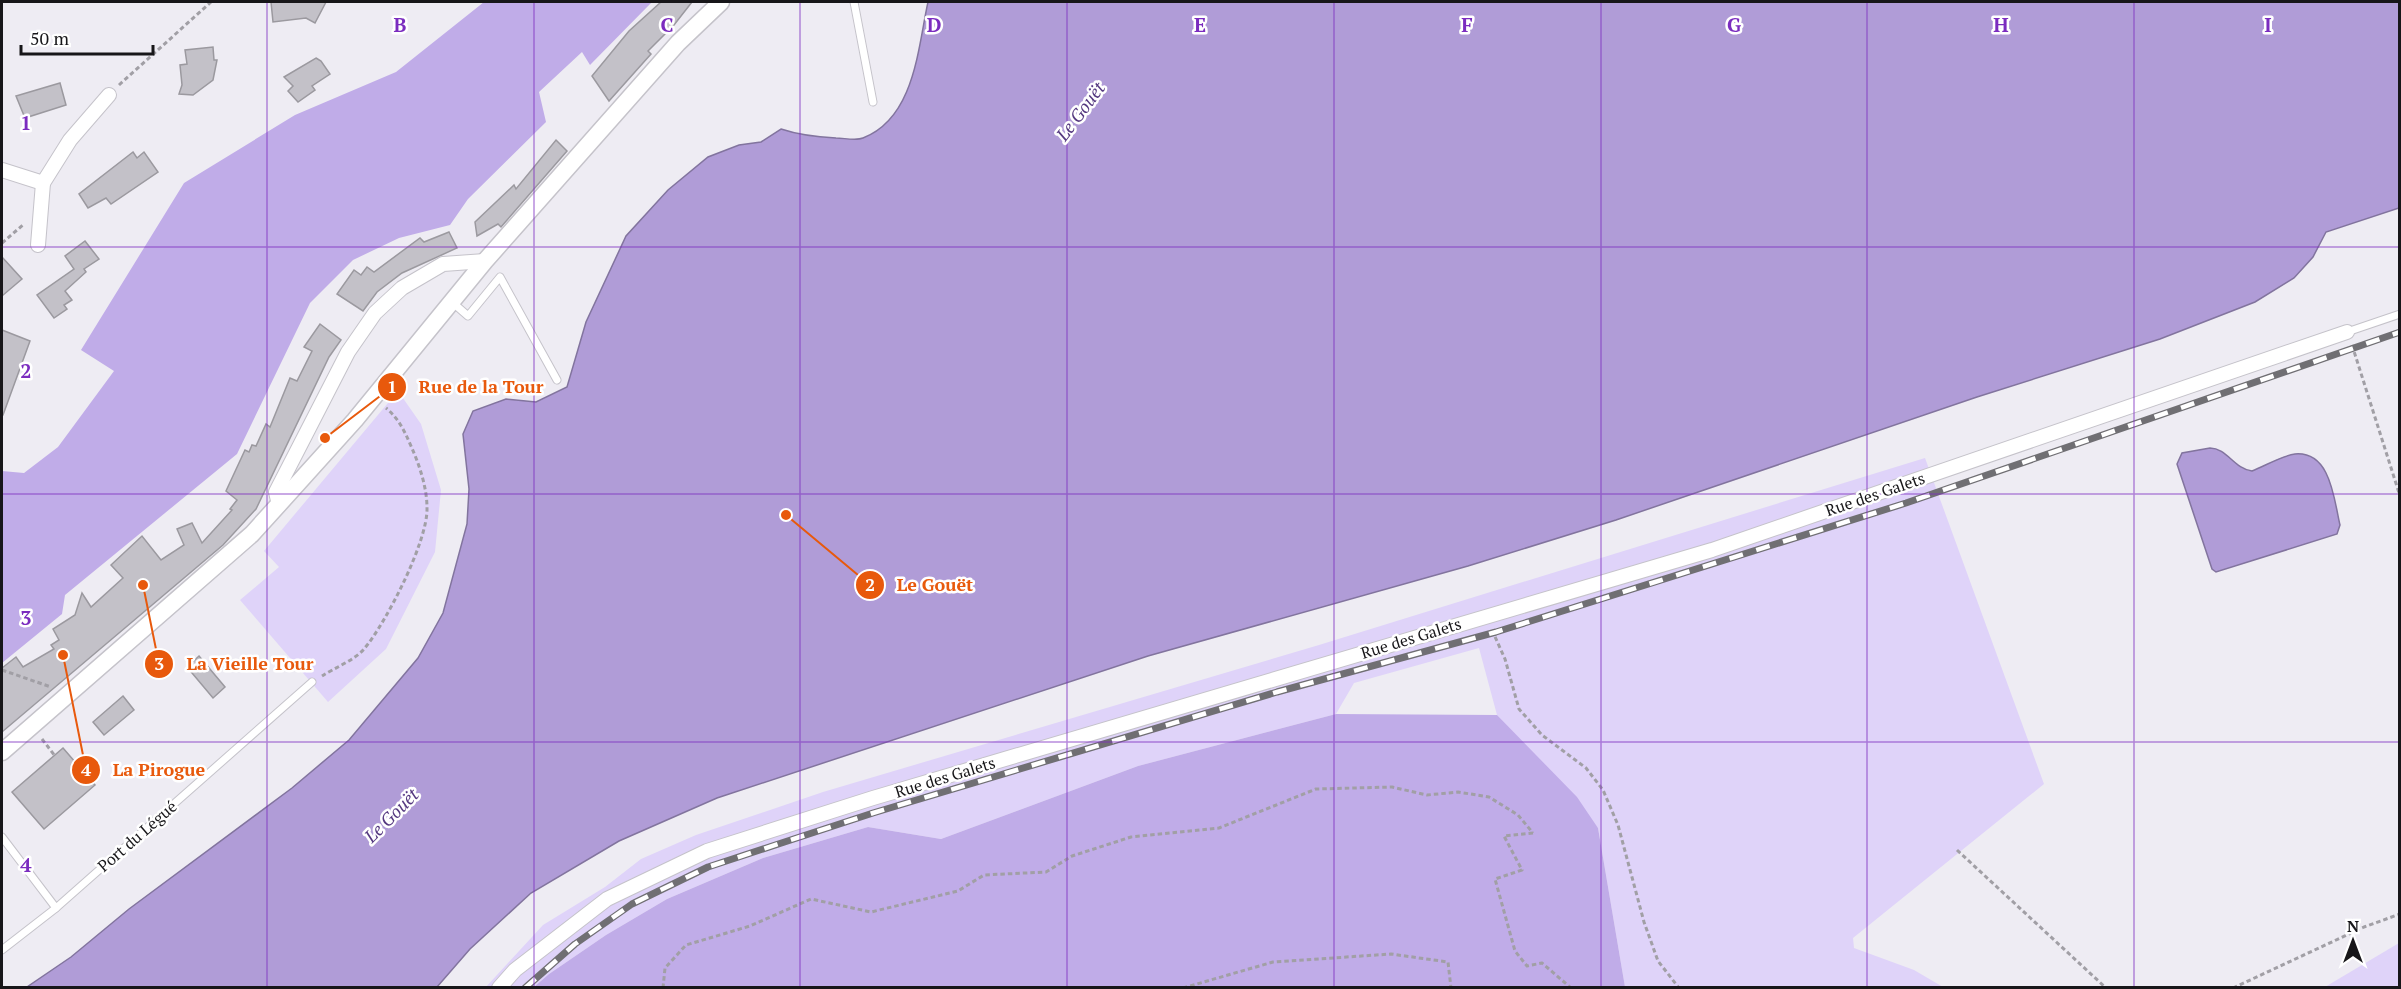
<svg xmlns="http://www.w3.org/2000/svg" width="2401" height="989" font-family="'PT Serif',serif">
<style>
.green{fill:#dfd3f9}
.forest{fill:#c0ace8}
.water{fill:#b09cd7;stroke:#82749e;stroke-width:1.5}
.building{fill:#c3c1c8;stroke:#9b999f;stroke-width:1.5}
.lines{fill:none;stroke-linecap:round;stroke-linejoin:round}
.service-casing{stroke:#c5c3ca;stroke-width:9}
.minor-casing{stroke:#c5c3ca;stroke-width:16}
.tertiary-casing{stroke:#c5c3ca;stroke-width:19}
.path{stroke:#a19fa5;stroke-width:3;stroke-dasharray:4.5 3;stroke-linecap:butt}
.service{stroke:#fff;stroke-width:7}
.minor{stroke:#fff;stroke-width:14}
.tertiary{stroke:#fff;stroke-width:16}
.rail-casing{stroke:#706f73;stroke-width:7}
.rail{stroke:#fff;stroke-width:4.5;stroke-dasharray:14;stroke-linecap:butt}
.grid{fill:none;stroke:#7b2cbf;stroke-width:1.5;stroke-opacity:0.55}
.labels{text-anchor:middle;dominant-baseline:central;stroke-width:5;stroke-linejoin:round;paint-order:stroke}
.street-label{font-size:16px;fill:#171619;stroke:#fff}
.water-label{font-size:18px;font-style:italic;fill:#553980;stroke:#fff}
.grid-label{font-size:20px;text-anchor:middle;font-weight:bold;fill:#7b2cbf;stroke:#fff;stroke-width:5;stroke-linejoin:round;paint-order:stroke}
.leader{fill:none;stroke:#e8590c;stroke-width:2}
.callout-dot{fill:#e8590c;stroke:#fff;stroke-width:2}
.mark-label{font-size:18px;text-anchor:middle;font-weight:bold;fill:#fff}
.callout-label{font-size:18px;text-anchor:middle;font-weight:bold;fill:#e8590c;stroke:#fff;stroke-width:5;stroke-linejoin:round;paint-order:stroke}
</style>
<rect width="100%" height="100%" fill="#eeecf3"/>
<g class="green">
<path d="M398 391 421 424 441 490 435 552 386 649 328 702 240 600 279 567 264 551Z"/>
<path d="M1925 458 2044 784 1853 938 1854 948 1914 970 1943 987H1625L1598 828 1497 715 1479 648 1354 683 1336 714 1138 766 941 839 868 827 763 858 667 899 606 935 549 974 534 987 485 988 543 925 605 887 641 859 696 835 823 792 1319 645Z"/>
<path d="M2399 943V987H2325Z"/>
</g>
<g class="forest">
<path d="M484 2H652L590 65 582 52 539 92 546 122 468 199 450 225 399 238 353 260 310 303 237 454 65 595 62 614 2 663V471L24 473 58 447 114 371 81 350 184 183 295 115 396 72Z"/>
<path d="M1336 714 1497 715 1577 797 1598 828 1625 987H534L549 974 606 935 667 899 763 858 868 827 941 839 1138 766Z"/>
</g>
<g class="water">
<path d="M928 2H2399V208L2326 232 2313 257 2294 278 2255 302 2160 339 1977 397 1616 520 1468 566 1148 656 717 798 619 841 531 893 470 949 437 987H27L71 957 129 909 292 788 349 740 418 658 443 613 467 524 469 489 463 434 473 411 506 399 536 402 567 387 586 322 626 236 668 190 708 157 739 145 761 142 781 129C799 135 817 137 836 138 844 138 856 141 863 138 915 118 918 47 928 2Z"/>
<path d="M2210 448C2227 448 2234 469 2252 471 2265 466 2281 456 2295 454 2331 451 2334 500 2340 525L2337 534 2216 572 2212 569 2177 464 2182 453Z"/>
</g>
<g class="building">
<path d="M271 2H326L315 23 306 18 273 22Z"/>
<path d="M661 2H692L674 25 648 51 651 54 609 101 592 76 629 31Z"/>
<path d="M213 47 214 60H217L213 80 193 95 179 94 182 85 180 65 187 64 185 50Z"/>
<path d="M316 58 321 61 330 74 312 86 315 90 298 102 288 91 293 86 284 77Z"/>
<path d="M60 83 66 105 25 118 16 96Z"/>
<path d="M556 140 567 151 501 227 498 224 477 236 475 222 514 185 516 189Z"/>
<path d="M133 152 137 158 144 152 158 172 111 204 106 198 88 208 79 194Z"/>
<path d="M449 232 457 248 402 273 377 292 363 311 337 294 354 270 361 275 367 267 374 272 420 238 424 242Z"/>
<path d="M85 241 99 259 84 269 86 272 65 291 72 300 64 305 67 309 54 318 37 295 74 269 65 256Z"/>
<path d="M2 257 22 279 2 296Z"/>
<path d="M320 324 341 340 329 357 256 509 223 545 2 732V668L16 657 23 667 54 649 51 645 59 640 53 629 75 615 82 593 91 607 123 578 111 565 142 536 161 560 184 545 177 529 192 523 202 543 232 510 230 509 237 500 226 491 245 450 249 452 252 445 256 446 266 424 270 427 290 378 297 381 312 351 304 347Z"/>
<path d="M2 330 30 341 3 415H2Z"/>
<path d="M199 656 225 687 213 698 187 667Z"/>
<path d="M123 696 134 710 104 735 93 722Z"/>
<path d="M63 748 95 785 44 829 12 792Z"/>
</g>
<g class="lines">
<defs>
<g id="service">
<path d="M854 2 873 102"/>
<path d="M452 302 468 316 500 277 557 380"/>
<path d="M2347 332 2400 314"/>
<path d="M2 837 56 908 312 682"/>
<path d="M2 950 56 908"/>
</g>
<g id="minor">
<path d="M2 170 43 183 70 140 109 95"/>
<path d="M38 245 43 183"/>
<path d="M279 505 276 492 348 352 375 313 402 288 443 264 485 261"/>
<path d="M499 988 515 970 607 899 707 851 873 798 1712 550 2347 332"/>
</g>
<path id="tertiary" d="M2 752 252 534 355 420 485 261 678 43 721 2"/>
</defs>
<use href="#service" class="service-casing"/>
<use href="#minor" class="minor-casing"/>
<use href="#tertiary" class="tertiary-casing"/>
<g class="path">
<path d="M119 85 211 2"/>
<path d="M2 243 24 224"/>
<path d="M2352 345 2400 496"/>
<path d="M1492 630 1505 659 1519 709 1542 735 1586 768 1603 790 1618 825 1644 922 1658 961 1679 988"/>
<path d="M2 670 51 687"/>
<path d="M322 676C334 668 355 660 364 649 386 623 428 541 427 508 427 487 419 464 411 446 404 430 399 419 386 408"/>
<path d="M42 739 55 756"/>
<path d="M1533 833 1504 836 1522 870 1495 879 1515 951 1527 966 1542 963 1571 988"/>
<path d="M1957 850 2106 988"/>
<path d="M663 988 665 968 686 945 750 926 811 899 871 912 958 891 984 875 1046 872 1072 856 1131 837 1219 828 1316 789 1392 787 1427 795 1458 792 1489 797 1518 815 1533 833"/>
<path d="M1183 988 1273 962 1391 954 1448 962 1451 988"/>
<path d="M2233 988 2364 927 2400 914"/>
</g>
<use href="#service" class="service"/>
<use href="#minor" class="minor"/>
<use href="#tertiary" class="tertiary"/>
<defs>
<path id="rail" d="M525 988 575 944 632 904 708 867 873 813 1277 692 1496 632 1906 503 2400 332"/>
</defs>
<use href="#rail" class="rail-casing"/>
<use href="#rail" class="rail"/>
</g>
<path class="grid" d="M267 2V988M534 2V988M800 2V988M1067 2V988M1334 2V988M1601 2V988M1867 2V988M2134 2V988M2 247H2400M2 494H2400M2 742H2400"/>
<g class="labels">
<g class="street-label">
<text transform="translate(1875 494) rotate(-19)">Rue des Galets</text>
<text transform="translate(1411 638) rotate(-17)">Rue des Galets</text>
<text transform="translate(945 777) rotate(-17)">Rue des Galets</text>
<text transform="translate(137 836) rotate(-41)">Port du Légué</text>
</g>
<g class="water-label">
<text transform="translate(1080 111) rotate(-53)">Le Gouët</text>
<text transform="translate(391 815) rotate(-45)">Le Gouët</text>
</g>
</g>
<g class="grid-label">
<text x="400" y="32">B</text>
<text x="667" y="32">C</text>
<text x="934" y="32">D</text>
<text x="1200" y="32">E</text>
<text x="1467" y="32">F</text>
<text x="1734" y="32">G</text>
<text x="2001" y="32">H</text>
<text x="2268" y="32">I</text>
<text x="26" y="130">1</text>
<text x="26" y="378">2</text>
<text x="26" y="625">3</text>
<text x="26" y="872">4</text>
</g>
<path class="leader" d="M325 438L392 387M786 515L870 585M143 585L159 664M63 655L86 770"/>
<g class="callout-dot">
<circle cx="325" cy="438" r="6"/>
<circle cx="786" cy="515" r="6"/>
<circle cx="143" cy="585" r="6"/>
<circle cx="63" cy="655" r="6"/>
<circle cx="392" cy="387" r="15"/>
<circle cx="870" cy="585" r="15"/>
<circle cx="159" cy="664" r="15"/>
<circle cx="86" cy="770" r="15"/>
</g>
<g class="mark-label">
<text x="392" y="393">1</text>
<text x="870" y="591">2</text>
<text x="159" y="670">3</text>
<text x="86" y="776">4</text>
</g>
<g class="callout-label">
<text x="481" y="393">Rue de la Tour</text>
<text x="935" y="591">Le Gouët</text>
<text x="250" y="670">La Vieille Tour</text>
<text x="159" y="776">La Pirogue</text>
</g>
<rect width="2401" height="989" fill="none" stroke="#171619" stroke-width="6"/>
<g transform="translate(2353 941)" stroke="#ffffff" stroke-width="4.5" paint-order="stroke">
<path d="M0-4.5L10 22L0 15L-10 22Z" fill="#171619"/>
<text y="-9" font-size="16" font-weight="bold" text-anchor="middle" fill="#171619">N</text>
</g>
<path d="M21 45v9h132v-9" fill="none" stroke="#171619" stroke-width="3"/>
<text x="30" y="45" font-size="18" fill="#171619" stroke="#ffffff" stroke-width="4.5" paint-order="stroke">50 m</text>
</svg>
